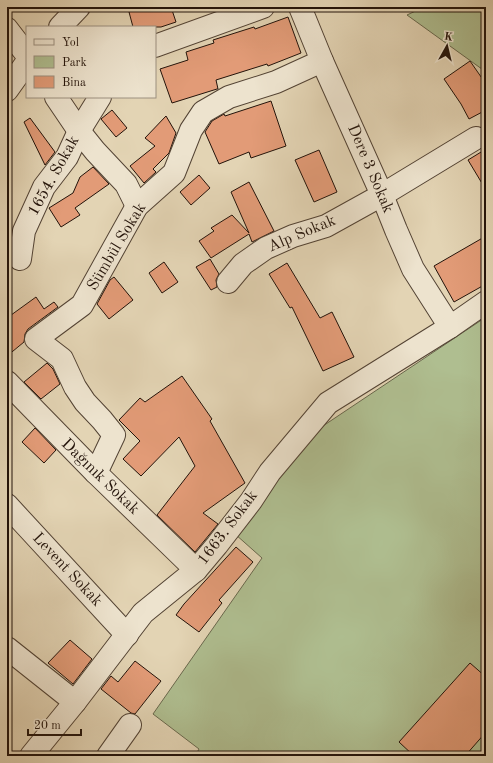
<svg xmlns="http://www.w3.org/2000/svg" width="493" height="763" font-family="'Old Standard TT',serif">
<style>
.green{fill:#afbe90;stroke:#69684d}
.building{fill:#e29b77;stroke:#23130a}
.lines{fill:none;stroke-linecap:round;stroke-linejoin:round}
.minor-casing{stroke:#534334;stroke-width:24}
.minor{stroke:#ede3ce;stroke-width:22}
.labels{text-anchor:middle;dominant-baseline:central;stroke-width:3;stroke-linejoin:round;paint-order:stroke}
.street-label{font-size:16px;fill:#23130a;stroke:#ede3ce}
</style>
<rect width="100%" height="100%" fill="#e3d4b4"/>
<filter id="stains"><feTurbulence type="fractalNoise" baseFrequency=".005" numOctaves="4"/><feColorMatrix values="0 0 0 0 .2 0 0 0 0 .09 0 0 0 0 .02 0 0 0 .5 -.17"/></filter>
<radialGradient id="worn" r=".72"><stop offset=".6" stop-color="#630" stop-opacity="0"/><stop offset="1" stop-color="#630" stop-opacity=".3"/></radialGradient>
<g class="green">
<path d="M424 7H486V72L407 15Z"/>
<path d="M486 317V756H195L199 749 153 714 262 558 235 534 302 440Z"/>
</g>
<g class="building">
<path d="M143 7H171L176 22 161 27H133L129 12Z"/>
<path d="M288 17 301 53 268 66 267 64 216 80 218 89H217L172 103 160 69 188 60 186 52 214 43 213 40 254 27 255 29Z"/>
<path d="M470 61 486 84V110L469 119 461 104 444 79Z"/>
<path d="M271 101 286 146 251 158 249 152 219 164 205 132 212 121 224 114 225 116Z"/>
<path d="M112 110 127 128 116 137 101 119Z"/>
<path d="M166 116 176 133 169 153 153 169 156 172 144 183 130 166 155 146 145 138Z"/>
<path d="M30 118 55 152 45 165 24 122Z"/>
<path d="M486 149V190L468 160Z"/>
<path d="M319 150 337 192 314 202 295 160Z"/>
<path d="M93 167 109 184 75 208 80 215 61 227 49 208 73 193 80 177Z"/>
<path d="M199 175 210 188 191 205 180 192Z"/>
<path d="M249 182 274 231 252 242 249 234 211 258 199 241 214 231 211 228 232 215 249 233 231 192Z"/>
<path d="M486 236V284L454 302 434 266Z"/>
<path d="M210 259 219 274 216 280 217 287 211 290 196 267Z"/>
<path d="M164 262 178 282 162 293 149 273Z"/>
<path d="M287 263 320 318 332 312 354 357 323 371 292 307 290 308 269 274Z"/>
<path d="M114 277 133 300 109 319 97 304 110 280Z"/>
<path d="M36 297 44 309 54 302 58 307 28 329 25 334 24 342 7 356V318Z"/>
<path d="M47 363 53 369 60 384 41 399 24 382Z"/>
<path d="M182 376 212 419 210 421 245 483 203 513 218 524 195 552 157 515 195 466 179 437 141 476 123 459 140 441 119 420 140 398 145 402Z"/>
<path d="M35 428 56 450 44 463 22 442Z"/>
<path d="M236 547 253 562 219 600 222 603 199 632 176 615 184 604Z"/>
<path d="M70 640 92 659 73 684 48 663Z"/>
<path d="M135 661 161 681 135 714 131 713 101 689 111 676 118 682Z"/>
<path d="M470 663 486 677V732L465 756H414L399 742Z"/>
</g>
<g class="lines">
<defs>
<g id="minor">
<path d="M300 7 322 61 382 195 396 230 413 269 450 327"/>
<path d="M60 27 79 7"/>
<path d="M7 29 27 55"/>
<path d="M155 46 263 7"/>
<path d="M7 90 27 62"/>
<path d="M56 97 79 131 95 151 126 184 137 206"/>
<path d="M20 259 24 231 44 187 67 157 79 131 100 97"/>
<path d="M228 282 243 264 266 248 293 236 326 226 382 195 476 138"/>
<path d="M7 382 96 473 196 570"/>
<path d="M96 473 114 435 102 420 85 402 75 387 62 359 36 339 82 305 137 206 174 173 191 130 203 112 229 97 276 82 322 61"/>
<path d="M7 505 127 635"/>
<path d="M7 648 75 702"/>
<path d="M31 756 75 702 143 613 196 570 217 545 251 501 270 472 328 403 450 327 486 302"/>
<path d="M108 756 130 725"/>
</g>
</defs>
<use href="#minor" class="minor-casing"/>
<use href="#minor" class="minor"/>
</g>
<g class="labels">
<g class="street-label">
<text transform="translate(370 169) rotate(67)">Dere 3 Sokak</text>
<text transform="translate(54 176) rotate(-61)">1654. Sokak</text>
<text transform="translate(302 234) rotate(-23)">Alp Sokak</text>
<text transform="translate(117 247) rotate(-59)">Sümbül Sokak</text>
<text transform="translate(100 477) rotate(44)">Dağınık Sokak</text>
<text transform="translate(228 528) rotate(-53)">1663. Sokak</text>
<text transform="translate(67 570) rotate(47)">Levent Sokak</text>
</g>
</g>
<rect width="493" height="763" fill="none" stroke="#e3d4b4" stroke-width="24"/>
<rect x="8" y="8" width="477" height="747" fill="none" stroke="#23130a" stroke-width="2"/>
<rect x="12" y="12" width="469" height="739" fill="none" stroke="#23130a"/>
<rect x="26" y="26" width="130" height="72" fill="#ede3ce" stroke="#9c9080"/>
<rect x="34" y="39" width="20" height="6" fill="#ede3ce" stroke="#9c9080"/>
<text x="62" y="46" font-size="12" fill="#23130a">Yol</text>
<rect x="34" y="56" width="20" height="12" fill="#afbe90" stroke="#9c9080"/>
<text x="62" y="66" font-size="12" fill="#23130a">Park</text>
<rect x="34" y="76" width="20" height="12" fill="#e29b77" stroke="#9c9080"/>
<text x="62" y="86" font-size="12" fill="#23130a">Bina</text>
<g transform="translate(447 46) rotate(8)" stroke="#ede3ce" stroke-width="3" paint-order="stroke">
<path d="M0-3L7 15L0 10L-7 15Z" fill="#23130a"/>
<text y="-6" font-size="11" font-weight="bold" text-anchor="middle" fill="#23130a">K</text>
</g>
<path d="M28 729v6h53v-6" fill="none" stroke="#23130a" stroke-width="2"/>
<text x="34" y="729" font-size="12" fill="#23130a" stroke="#ede3ce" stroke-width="3" paint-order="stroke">20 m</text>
<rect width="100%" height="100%" filter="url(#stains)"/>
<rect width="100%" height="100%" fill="url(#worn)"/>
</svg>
